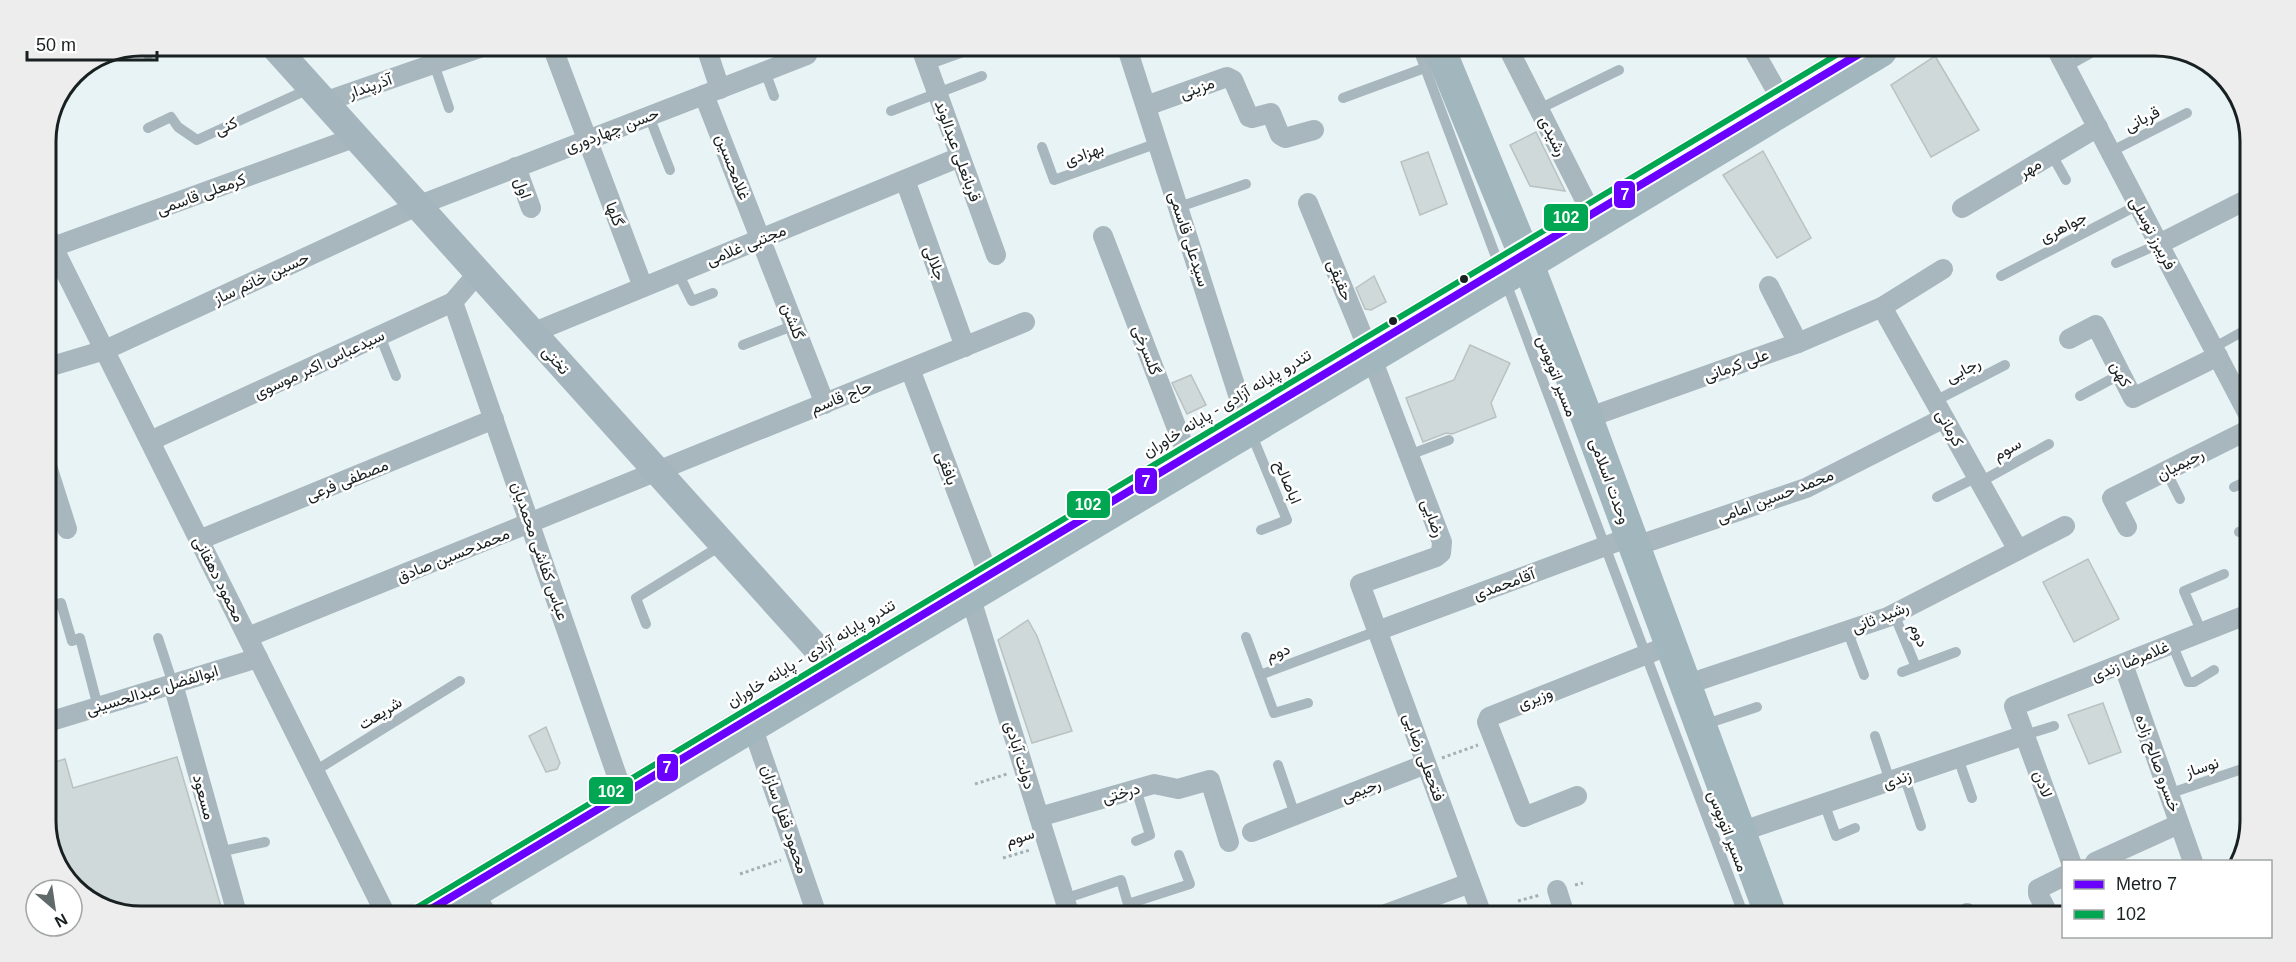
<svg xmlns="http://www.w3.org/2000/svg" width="2296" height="962" font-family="Helvetica,Vazirmatn,sans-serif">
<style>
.building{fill:#d0d9d9;stroke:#b9c2c1;stroke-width:1.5}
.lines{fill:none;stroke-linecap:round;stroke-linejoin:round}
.path{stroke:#a5b0b5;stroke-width:3;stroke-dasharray:3 3;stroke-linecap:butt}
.lane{stroke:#a8b7be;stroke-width:10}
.street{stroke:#a8b7be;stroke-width:20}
.secondary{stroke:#a5b5bd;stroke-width:28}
.primary{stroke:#a2b6be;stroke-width:32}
.bus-1-casing{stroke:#fff;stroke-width:10}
.bus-1{stroke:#00a651;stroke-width:6}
.metro-1-casing{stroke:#fff;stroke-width:12}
.metro-1{stroke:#6a00ff;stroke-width:8}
.bus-dot{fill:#192021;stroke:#fff;stroke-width:2}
.labels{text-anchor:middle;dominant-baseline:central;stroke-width:5;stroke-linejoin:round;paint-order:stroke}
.street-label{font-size:16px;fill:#192021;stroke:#fff}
.rim{fill:none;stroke:#192021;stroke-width:3}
.line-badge{stroke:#fff;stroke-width:2}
.badge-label{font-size:16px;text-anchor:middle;font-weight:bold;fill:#fff}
</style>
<rect width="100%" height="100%" fill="#e8f3f5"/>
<g class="building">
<path d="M1935 56 1979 130 1931 157 1891 85Z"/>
<path d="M1536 132 1565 191 1530 186 1510 145Z"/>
<path d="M1763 151 1811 238 1777 258 1723 175Z"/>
<path d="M1428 152 1447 204 1420 215 1401 162Z"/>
<path d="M1374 276 1386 302 1371 310 1365 309 1356 288Z"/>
<path d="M1470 345 1510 363 1491 403 1496 417 1452 434 1446 433 1423 442 1406 398 1454 380Z"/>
<path d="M1191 375 1206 405 1187 414 1172 383Z"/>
<path d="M2088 559 2119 619 2074 642 2043 582Z"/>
<path d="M1028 620 1037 636 1072 731 1032 743 998 640Z"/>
<path d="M2103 703 2121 752 2089 764 2068 715Z"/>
<path d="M546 727 560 763 557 769 546 772 529 736Z"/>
<path d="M177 757 222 910H104L65 879 45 828V765L65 759 73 788Z"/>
</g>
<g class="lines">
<g class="path">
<path d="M1442 758 1478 745"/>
<path d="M975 784 1007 774"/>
<path d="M1003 858 1030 850"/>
<path d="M740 874 781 860"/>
<path d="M1575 885 1583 883"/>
<path d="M1518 901 1540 895"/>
<path d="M868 913 877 909"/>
</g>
<g class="lane">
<path d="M143 45 148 55"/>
<path d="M1418 49 1499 265"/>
<path d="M434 64 449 108"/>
<path d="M927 65 963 52"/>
<path d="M2066 67 2093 52"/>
<path d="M765 71 774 96"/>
<path d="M1343 98 1430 66"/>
<path d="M1539 109 1619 70"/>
<path d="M891 111 982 76"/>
<path d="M649 116 670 170"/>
<path d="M148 128 171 117 178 127 197 140 311 88"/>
<path d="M1042 147 1054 180 1158 143"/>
<path d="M2110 152 2187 113"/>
<path d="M2052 155 2066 180"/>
<path d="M1179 207 1246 184"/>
<path d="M2116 263 2159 244"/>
<path d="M678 273 692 301 713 293"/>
<path d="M2001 276 2138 205"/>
<path d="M1505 280 1744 916"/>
<path d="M380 336 396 376"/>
<path d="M743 345 795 325"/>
<path d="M2213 348 2249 328"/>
<path d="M2080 396 2121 374"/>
<path d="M1935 401 2005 365"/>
<path d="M1251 433 1287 520 1261 530"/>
<path d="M1409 455 1449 440"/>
<path d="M2166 471 2180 499"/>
<path d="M1980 482 2049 444"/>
<path d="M2234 487 2247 481"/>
<path d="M1937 497 1977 477"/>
<path d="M2239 532 2247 529"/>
<path d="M45 608 61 603 72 641 80 638 98 707"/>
<path d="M1894 614 1916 667"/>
<path d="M646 624 636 598 722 545"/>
<path d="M1847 630 1864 675"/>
<path d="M2202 633 2184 591 2224 574"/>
<path d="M1246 637 1274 713 1308 703"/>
<path d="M158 638 173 684"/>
<path d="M2172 644 2188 682H2194L2214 670"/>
<path d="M1902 672 1956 652"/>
<path d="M1260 675 1377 631"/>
<path d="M1703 725 1757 707"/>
<path d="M2025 735 2054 726"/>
<path d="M1875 736 1890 781"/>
<path d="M1958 758 1972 798"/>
<path d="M1278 765 1295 815"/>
<path d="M315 771 460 681"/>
<path d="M1904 776 1921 826"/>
<path d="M2168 794 2245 768"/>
<path d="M1824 803 1836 836 1855 828"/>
<path d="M1136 841 1150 835 1136 789"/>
<path d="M219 852 265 842"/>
<path d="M1064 899 1121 880 1128 904 1190 884 1179 855"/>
<path d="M411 911 1843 51"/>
</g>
<g class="street">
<path d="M552 46 643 287"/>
<path d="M706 47 720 89"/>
<path d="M921 48 996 255"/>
<path d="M1127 48 1249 429"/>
<path d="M1509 50 1596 222"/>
<path d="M1754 51 1786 108"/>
<path d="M2058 52 2248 414"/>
<path d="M704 95 825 404"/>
<path d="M324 102 485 46"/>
<path d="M1146 106 1227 77 1233 80 1249 117 1252 118 1271 113 1280 135 1285 138 1314 130"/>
<path d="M516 167 531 208"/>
<path d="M905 180 965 347"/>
<path d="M1308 203 1371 356 1442 542 1441 553 1436 557 1360 584 1482 915"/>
<path d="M1962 208 2098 127"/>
<path d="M45 231 384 911"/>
<path d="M1103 236 1191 465"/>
<path d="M2159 244 2250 198"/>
<path d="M45 250 356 137"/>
<path d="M1769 286 1798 343"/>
<path d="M453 302 626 802"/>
<path d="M1882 307 2018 550"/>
<path d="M532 333 960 157"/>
<path d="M2069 339 2096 325 2133 398 2218 356"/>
<path d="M45 368 105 350 417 206 807 55"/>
<path d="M910 369 985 566"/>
<path d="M1587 418 1798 343 1882 307 1943 269"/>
<path d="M150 441 453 302 478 273"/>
<path d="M45 460 67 529"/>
<path d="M2127 527 2112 498 2248 430"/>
<path d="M199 540 494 419"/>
<path d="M1633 547 1806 488 1944 418"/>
<path d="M970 596 1069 913"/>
<path d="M1377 631 1630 537"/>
<path d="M248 637 1025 322"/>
<path d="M2123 664 2193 862"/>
<path d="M173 684 236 910"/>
<path d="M1685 685 1888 617 2065 526"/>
<path d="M45 723 258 658"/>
<path d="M752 726 816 912"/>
<path d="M1577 796 1524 817 1487 722 1489 717 1670 645"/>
<path d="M1039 817 1154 784 1178 789 1210 780 1229 842"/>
<path d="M1252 832 1426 764"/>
<path d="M1740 832 2025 735"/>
<path d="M2071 862 2014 706 2246 615"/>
<path d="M2095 862 2179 824"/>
<path d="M1557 890 1565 915"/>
<path d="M474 892 485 911"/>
<path d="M1967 913 1968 916"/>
<path d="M1386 914 1470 883"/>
<path d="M2050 917 2038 894V889L2064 876"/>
</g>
<path class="secondary" d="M273 45 840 674"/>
<g class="primary">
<path d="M1440 50 1528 264 1587 418 1771 916"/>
<path d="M442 911 1528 264 1881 51"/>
</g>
<defs>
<path id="bus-1" d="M411 911 1843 51"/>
</defs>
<use href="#bus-1" class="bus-1-casing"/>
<use href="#bus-1" class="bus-1"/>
<defs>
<path id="metro-1" d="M428 911 1864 51"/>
</defs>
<use href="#metro-1" class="metro-1-casing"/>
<use href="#metro-1" class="metro-1"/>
</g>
<g class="bus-dot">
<circle cx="1464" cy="279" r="5"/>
<circle cx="1393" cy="321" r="5"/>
</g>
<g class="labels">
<g class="street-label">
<text transform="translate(370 86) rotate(-19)">آذرپندار</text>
<text transform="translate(1197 88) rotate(-20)">مزینی</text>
<text transform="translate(2142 119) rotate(-27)">قربانی</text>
<text transform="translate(226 126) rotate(-24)">کنی</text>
<text transform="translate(612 130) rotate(-21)">حسن چهاردوری</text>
<text transform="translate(1553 136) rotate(64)">رشیدی</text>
<text transform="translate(958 151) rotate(70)">قربانعلی عبدالوند</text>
<text transform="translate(1084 154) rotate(-20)">بهزادی</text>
<text transform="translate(733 167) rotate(69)">غلامحسین</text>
<text transform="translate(2030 168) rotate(-31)">مهر</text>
<text transform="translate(523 188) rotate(70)">اول</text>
<text transform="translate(201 194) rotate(-20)">کرمعلی قاسمی</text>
<text transform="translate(615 214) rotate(69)">گلها</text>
<text transform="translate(2063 227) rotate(-27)">جواهری</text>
<text transform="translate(2153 233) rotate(62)">فریبرز توسلی</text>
<text transform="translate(1189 239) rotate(72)">سیدعلی قاسمی</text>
<text transform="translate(746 245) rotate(-22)">مجتبی غلامی</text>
<text transform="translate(935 263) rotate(70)">جلالی</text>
<text transform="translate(261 278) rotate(-25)">حسین خاتم ساز</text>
<text transform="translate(1340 280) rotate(68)">حقیقی</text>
<text transform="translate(793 321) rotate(69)">گلشن</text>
<text transform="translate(1147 350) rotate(69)">گلسرخی</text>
<text transform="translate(556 360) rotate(48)">تختی</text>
<text transform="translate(319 364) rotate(-25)">سیدعباس اکبر موسوی</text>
<text transform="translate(1736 365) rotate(-20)">علی کرمانی</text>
<text transform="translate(1963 370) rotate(-27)">رجایی</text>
<text transform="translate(2121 374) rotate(63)">کهن</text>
<text transform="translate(1557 376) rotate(69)">مسیر اتوبوس</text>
<text transform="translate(841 397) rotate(-22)">حاج قاسم</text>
<text transform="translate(1227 403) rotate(-31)">تندرو پایانه آزادی - پایانه خاوران</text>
<text transform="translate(1950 428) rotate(61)">کرمانی</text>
<text transform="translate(2007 449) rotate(-29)">سوم</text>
<text transform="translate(2180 464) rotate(-27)">رحیمیان</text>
<text transform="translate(947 468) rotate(69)">بافقی</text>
<text transform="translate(347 480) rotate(-22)">مصطفی فرعی</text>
<text transform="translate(1610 481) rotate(70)">وحدت اسلامی</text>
<text transform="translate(1288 482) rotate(67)">اباصالح</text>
<text transform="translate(1775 496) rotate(-21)">محمد حسین امامی</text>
<text transform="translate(1433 518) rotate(70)">رضایی</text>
<text transform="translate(540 551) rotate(71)">عباس کفاشی محمدیان</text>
<text transform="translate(453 555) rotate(-22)">محمدحسین صادق</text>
<text transform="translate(219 579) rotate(63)">محمود دهقانی</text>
<text transform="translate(1504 584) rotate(-20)">آقامحمدی</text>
<text transform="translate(1880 617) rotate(-22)">رشید ثانی</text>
<text transform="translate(1919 635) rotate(67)">دوم</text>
<text transform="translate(1278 652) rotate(-20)">دوم</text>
<text transform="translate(811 653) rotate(-31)">تندرو پایانه آزادی - پایانه خاوران</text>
<text transform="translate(2130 661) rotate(-22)">غلامرضا زندی</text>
<text transform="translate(152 690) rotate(-17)">ابوالفضل عبدالحسینی</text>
<text transform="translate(1535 698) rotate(-21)">وزیری</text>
<text transform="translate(380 713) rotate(-32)">شریعت</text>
<text transform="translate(1020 755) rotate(73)">دولت آبادی</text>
<text transform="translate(1424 757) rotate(70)">فتحعلی رضایی</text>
<text transform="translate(2158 763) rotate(70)">خسرو صالح زاده</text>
<text transform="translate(2202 767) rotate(-18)">نوساز</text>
<text transform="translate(1897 779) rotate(-18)">زندی</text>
<text transform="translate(2043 784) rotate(70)">لادن</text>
<text transform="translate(1361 790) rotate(-21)">رحیمی</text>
<text transform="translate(1121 793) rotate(-16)">درختی</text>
<text transform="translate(204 797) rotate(75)">مسعود</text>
<text transform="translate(785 819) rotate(71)">محمود قفل سازان</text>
<text transform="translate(1728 831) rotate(69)">مسیر اتوبوس</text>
<text transform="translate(1020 837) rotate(-18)">سوم</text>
</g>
</g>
<path d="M0 0H2296V962H0ZM141 56H2155A85 85 0 0 1 2240 141V821A85 85 0 0 1 2155 906H141A85 85 0 0 1 56 821V141A85 85 0 0 1 141 56Z" fill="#ededed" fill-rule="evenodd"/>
<path class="rim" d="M141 56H2155A85 85 0 0 1 2240 141V821A85 85 0 0 1 2155 906H141A85 85 0 0 1 56 821V141A85 85 0 0 1 141 56Z"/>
<g class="line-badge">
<rect x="1613" y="180" width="23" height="29" rx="6" fill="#6a00ff"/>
<rect x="1543" y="203" width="46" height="29" rx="6" fill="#00a651"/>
<rect x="1134" y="467" width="24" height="28" rx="6" fill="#6a00ff"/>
<rect x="1066" y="490" width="45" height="29" rx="6" fill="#00a651"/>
<rect x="656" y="753" width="23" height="29" rx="6" fill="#6a00ff"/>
<rect x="588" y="776" width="46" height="29" rx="6" fill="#00a651"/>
</g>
<g class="badge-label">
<text x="1625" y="200">7</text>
<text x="1566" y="223">102</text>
<text x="1146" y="487">7</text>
<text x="1088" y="510">102</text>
<text x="667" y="773">7</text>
<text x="611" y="797">102</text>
</g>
<rect x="2062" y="860" width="210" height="78" fill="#ffffff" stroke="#a3a6a6" stroke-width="1.5"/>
<rect x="2074" y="880" width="30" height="9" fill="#6a00ff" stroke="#a3a6a6" stroke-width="1.5"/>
<text x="2116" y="890" font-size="18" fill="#192021">Metro 7</text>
<rect x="2074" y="910" width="30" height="9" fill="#00a651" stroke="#a3a6a6" stroke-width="1.5"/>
<text x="2116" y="920" font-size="18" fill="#192021">102</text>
<g transform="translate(54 908) rotate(151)"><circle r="28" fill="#ffffff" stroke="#a3a6a6" stroke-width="1.5"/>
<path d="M0-4.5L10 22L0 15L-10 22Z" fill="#616a6b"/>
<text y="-9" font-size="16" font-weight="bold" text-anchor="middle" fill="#192021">N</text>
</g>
<path d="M27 51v9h130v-9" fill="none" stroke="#192021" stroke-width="3"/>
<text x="36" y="51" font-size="18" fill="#192021" stroke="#ffffff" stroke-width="4.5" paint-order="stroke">50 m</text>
</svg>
